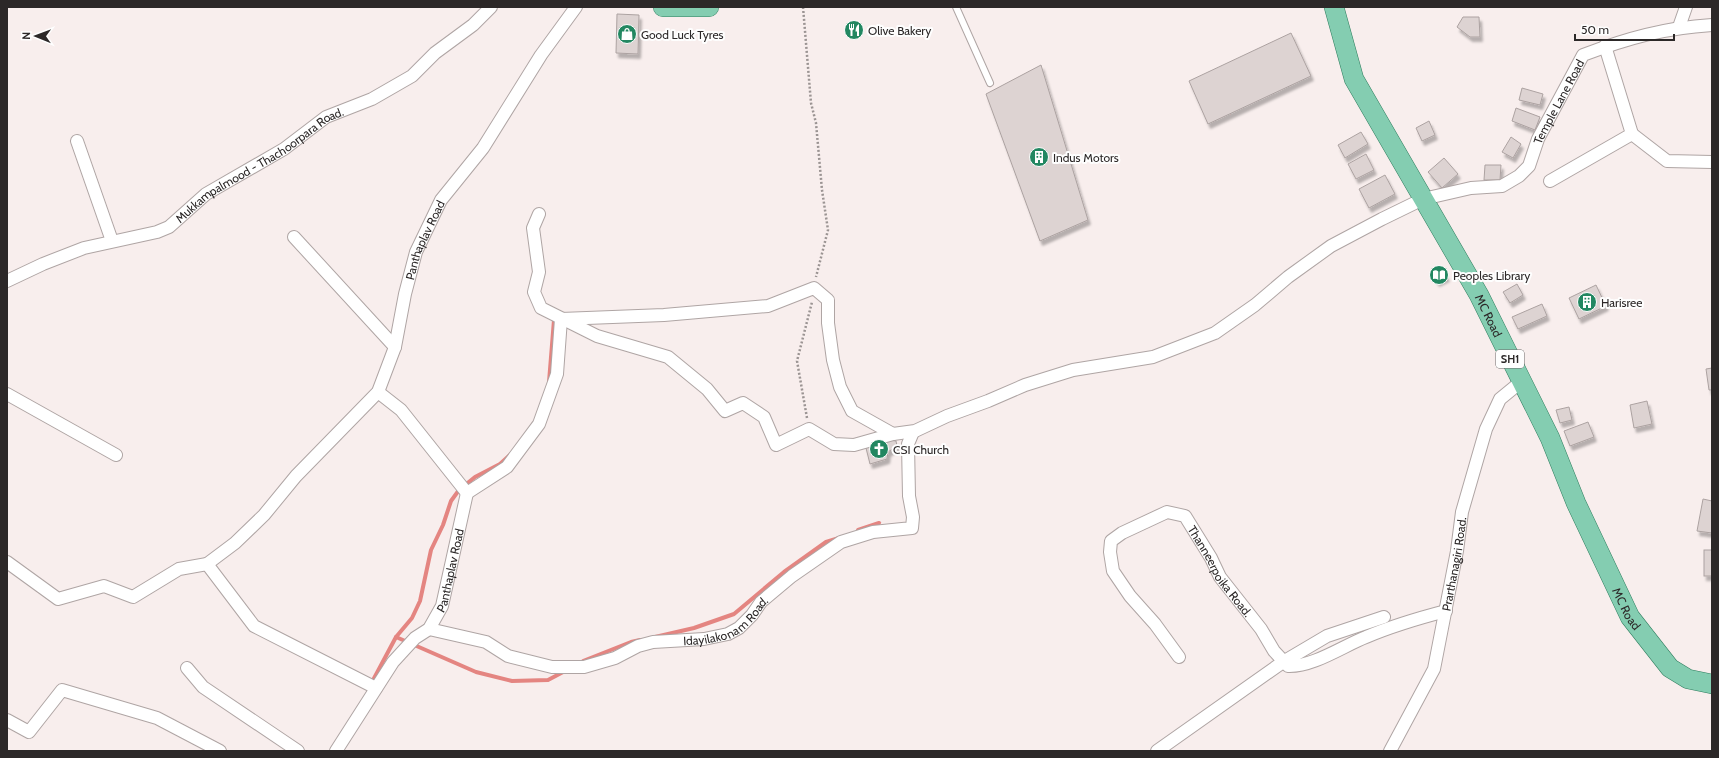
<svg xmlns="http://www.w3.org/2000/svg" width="1719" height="758" font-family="Cabin,sans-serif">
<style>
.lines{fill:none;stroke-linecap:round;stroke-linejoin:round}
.stream{stroke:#e48581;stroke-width:4}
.building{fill:#ddd3d2;stroke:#aca2a1;filter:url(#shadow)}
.service-casing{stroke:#afa5a4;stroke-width:8}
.minor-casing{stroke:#afa5a4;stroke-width:14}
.primary-casing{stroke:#307e5f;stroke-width:20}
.path{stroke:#9b9493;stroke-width:2.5;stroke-dasharray:2 2;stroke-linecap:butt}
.service{stroke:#fff;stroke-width:6}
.minor{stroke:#fff;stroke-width:12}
.primary{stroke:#84cdb1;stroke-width:19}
.labels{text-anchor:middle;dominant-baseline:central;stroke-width:4;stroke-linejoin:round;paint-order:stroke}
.shield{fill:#fefefe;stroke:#6b6868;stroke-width:1}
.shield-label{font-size:11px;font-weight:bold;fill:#2c2828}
.poi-label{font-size:12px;fill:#2c2828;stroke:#fefefe;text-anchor:start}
.street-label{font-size:12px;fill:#2c2828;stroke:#fefefe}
</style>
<defs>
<filter id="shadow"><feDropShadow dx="2.5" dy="4.5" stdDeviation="1" flood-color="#0004"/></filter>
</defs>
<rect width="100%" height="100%" fill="#f8eeed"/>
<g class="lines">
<g class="stream">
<path d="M549 382 554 320"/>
<path d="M858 530 879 523"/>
<path d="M396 637 476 672 512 681 548 680 565 671"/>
<path d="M655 637 694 628 734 614 784 572 826 542 839 538"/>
<path d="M583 661 631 642 640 640"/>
<path d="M371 684 396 637 412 618 420 601 431 550 443 525 451 501 459 490 475 477 500 464 511 454"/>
</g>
</g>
<g class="building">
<path d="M617 14 639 15 638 54 616 53Z"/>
<path d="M1463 17H1479L1480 37H1470L1457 27Z"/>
<path d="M1291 33 1311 76 1208 124 1189 81Z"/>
<path d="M1041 65 1088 220 1040 241 986 94Z"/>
<path d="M1522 88 1543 94 1540 105 1519 100Z"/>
<path d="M1516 108 1540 117 1535 130 1512 121Z"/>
<path d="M1429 121 1435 135 1422 141 1416 128Z"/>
<path d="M1361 132 1368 144 1345 158 1338 145Z"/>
<path d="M1511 137 1521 144 1513 158 1502 152Z"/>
<path d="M1366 154 1374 170 1356 179 1348 164Z"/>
<path d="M1444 158 1458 174 1442 188 1428 172Z"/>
<path d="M1485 165H1501L1500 180H1484Z"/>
<path d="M1385 175 1395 194 1369 208 1359 189Z"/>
<path d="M1442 268 1447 277 1437 282 1432 273Z"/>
<path d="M1517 284 1523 295 1510 303 1503 292Z"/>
<path d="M1596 285 1606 306 1579 319 1569 298Z"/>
<path d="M1542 304 1547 316 1518 329 1512 317Z"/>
<path d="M1712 368V390H1709L1706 369Z"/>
<path d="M1647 401 1652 424 1634 428 1630 405Z"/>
<path d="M1569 407 1572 420 1560 423 1556 410Z"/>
<path d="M1588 422 1594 437 1570 446 1564 431Z"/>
<path d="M884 439 896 441 897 446 888 452 887 459 870 464 865 444Z"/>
<path d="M1703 499 1712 501V533L1697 531Z"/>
<rect x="1704" y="550" width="8" height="26"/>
</g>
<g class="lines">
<defs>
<path id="service" d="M956 7 990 83"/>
<g id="minor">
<path d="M1679 27 1686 7"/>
<path d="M1632 134 1667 161 1712 162"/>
<path d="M77 141 112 241"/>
<path d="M1550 181 1632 134 1605 46"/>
<path id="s1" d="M539 214 533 228 539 272 534 292 541 308 597 336 668 357 707 389 725 411 743 403 764 417 776 445 809 429 834 444 854 445 893 434 915 431 947 416 988 401 1025 385 1073 370 1153 357 1215 333 1255 305 1288 277 1331 246 1382 219 1423 199 1471 188 1502 186 1519 176 1529 166 1538 139 1583 55C1628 38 1664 28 1712 25"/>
<path d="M294 237 395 347"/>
<path id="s2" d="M7 281 43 264 84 248 157 232 169 227 206 194 284 149 326 117 372 99 412 76 435 53 473 25 491 7"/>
<path d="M378 392 401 410 467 493"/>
<path d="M7 394 116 455"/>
<path d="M467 493 507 467 539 424 557 374 561 319 664 315 768 306 814 288 828 300V323L833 360 840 387 852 411 893 434"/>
<path id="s3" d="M7 562 58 599 104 586 133 597 179 569 207 564 235 543 264 515 296 476 378 392 395 347 405 294 416 252 441 200 483 148 541 55 576 7"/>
<path d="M207 564 254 626 376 688"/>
<path id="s4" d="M429 629 486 642 508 656 552 667H584L615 658 638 646 653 642 704 639 728 634 739 628 752 615 761 602 792 576 841 542 873 532 912 528 913 517 909 496 908 444 913 432"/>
<path id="s5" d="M1179 657 1155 624 1130 596 1113 571 1110 552 1111 541 1122 533 1167 512 1185 516 1211 558 1220 577 1261 629 1274 651 1288 666C1313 667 1343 646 1366 637 1392 626 1419 618 1446 611"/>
<path d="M187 668 203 687 298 751"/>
<path d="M7 720 29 732 62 690 157 718 220 751"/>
<path id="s6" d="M336 751 393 662 415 638 429 629 442 606 467 493"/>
<path d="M1157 751 1283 662 1327 636 1384 617"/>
<path id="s7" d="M1390 751 1434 669 1457 551 1462 512 1486 429 1500 399 1522 381"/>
</g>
<g id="primary">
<path d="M663 7H709"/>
<path id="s8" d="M1334 7 1354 79 1479 295 1550 438 1576 503 1630 617 1670 668 1688 679 1712 684"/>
</g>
</defs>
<use href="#service" class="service-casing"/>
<use href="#minor" class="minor-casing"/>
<use href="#primary" class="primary-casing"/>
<g class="path">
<path d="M803 7 811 103 816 123 822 190 828 230 816 277"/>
<path d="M807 418 797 361 812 302"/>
</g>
<use href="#service" class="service"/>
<use href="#minor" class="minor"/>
<use href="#primary" class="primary"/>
</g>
<defs>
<symbol id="restaurant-disc" viewBox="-11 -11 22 22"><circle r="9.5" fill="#228761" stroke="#fefefe"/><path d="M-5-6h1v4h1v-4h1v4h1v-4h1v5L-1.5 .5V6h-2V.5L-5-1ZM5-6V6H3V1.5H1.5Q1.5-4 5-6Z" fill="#fff"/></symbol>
<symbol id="shop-disc" viewBox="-11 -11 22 22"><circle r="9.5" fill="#228761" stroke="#fefefe"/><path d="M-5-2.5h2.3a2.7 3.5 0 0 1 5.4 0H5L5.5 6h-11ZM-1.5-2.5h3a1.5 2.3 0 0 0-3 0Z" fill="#fff"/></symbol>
<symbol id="building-disc" viewBox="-11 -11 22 22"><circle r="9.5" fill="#228761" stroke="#fefefe"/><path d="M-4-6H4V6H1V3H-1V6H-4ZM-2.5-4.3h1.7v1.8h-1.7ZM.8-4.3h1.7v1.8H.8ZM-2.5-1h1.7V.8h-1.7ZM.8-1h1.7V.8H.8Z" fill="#fff"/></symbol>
<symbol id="library-disc" viewBox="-11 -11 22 22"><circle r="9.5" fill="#228761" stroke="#fefefe"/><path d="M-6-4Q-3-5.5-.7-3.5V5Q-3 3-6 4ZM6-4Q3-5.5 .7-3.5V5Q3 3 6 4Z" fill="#fff"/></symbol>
<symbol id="church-disc" viewBox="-11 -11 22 22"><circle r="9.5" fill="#228761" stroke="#fefefe"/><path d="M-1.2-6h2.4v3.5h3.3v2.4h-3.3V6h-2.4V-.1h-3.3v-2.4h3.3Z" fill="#fff"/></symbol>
</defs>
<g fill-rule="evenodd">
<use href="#restaurant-disc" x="843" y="19" width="22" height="22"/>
<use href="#shop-disc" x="616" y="23" width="22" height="22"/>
<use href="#building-disc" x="1028" y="146" width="22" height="22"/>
<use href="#library-disc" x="1428" y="264" width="22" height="22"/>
<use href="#building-disc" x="1576" y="291" width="22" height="22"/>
<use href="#church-disc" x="868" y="438" width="22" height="22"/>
</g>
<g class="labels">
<rect class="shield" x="1496" y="350" width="28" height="18" rx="3"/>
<g class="shield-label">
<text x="1510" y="359">SH1</text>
</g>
<g class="poi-label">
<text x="868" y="30">Olive Bakery</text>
<text x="641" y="34">Good Luck Tyres</text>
<text x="1053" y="157">Indus Motors</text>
<text x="1453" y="275">Peoples Library</text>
<text x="1601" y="302">Harisree</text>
<text x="893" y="449">CSI Church</text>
</g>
<g class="street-label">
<text stroke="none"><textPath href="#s1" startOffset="1288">Temple Lane Road</textPath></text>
<text stroke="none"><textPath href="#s2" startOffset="282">Mukkampalmood - Thachoorpara Road.</textPath></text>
<text stroke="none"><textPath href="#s3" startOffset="627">Panthaplav Road</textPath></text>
<text stroke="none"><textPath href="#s8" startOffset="347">MC Road</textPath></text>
<text stroke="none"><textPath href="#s7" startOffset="200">Prarthanagiri Road.</textPath></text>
<text stroke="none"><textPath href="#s6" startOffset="218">Panthaplav Road</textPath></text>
<text stroke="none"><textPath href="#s5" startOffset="286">Thanneerpoika Road.</textPath></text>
<text stroke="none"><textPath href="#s8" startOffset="671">MC Road</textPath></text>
<text stroke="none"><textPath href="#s4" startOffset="315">Idayilakonam Road.</textPath></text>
</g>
</g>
<rect width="1719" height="758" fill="none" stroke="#2c2828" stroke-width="16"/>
<g transform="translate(36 36) rotate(271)" stroke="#fefefe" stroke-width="3" paint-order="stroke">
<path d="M0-3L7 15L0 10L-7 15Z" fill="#2c2828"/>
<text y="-6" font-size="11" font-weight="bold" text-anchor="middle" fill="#2c2828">N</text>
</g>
<path d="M1575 34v6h99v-6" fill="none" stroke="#2c2828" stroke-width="2"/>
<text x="1581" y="34" font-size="12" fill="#2c2828" stroke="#fefefe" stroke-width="3" paint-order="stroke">50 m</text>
</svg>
